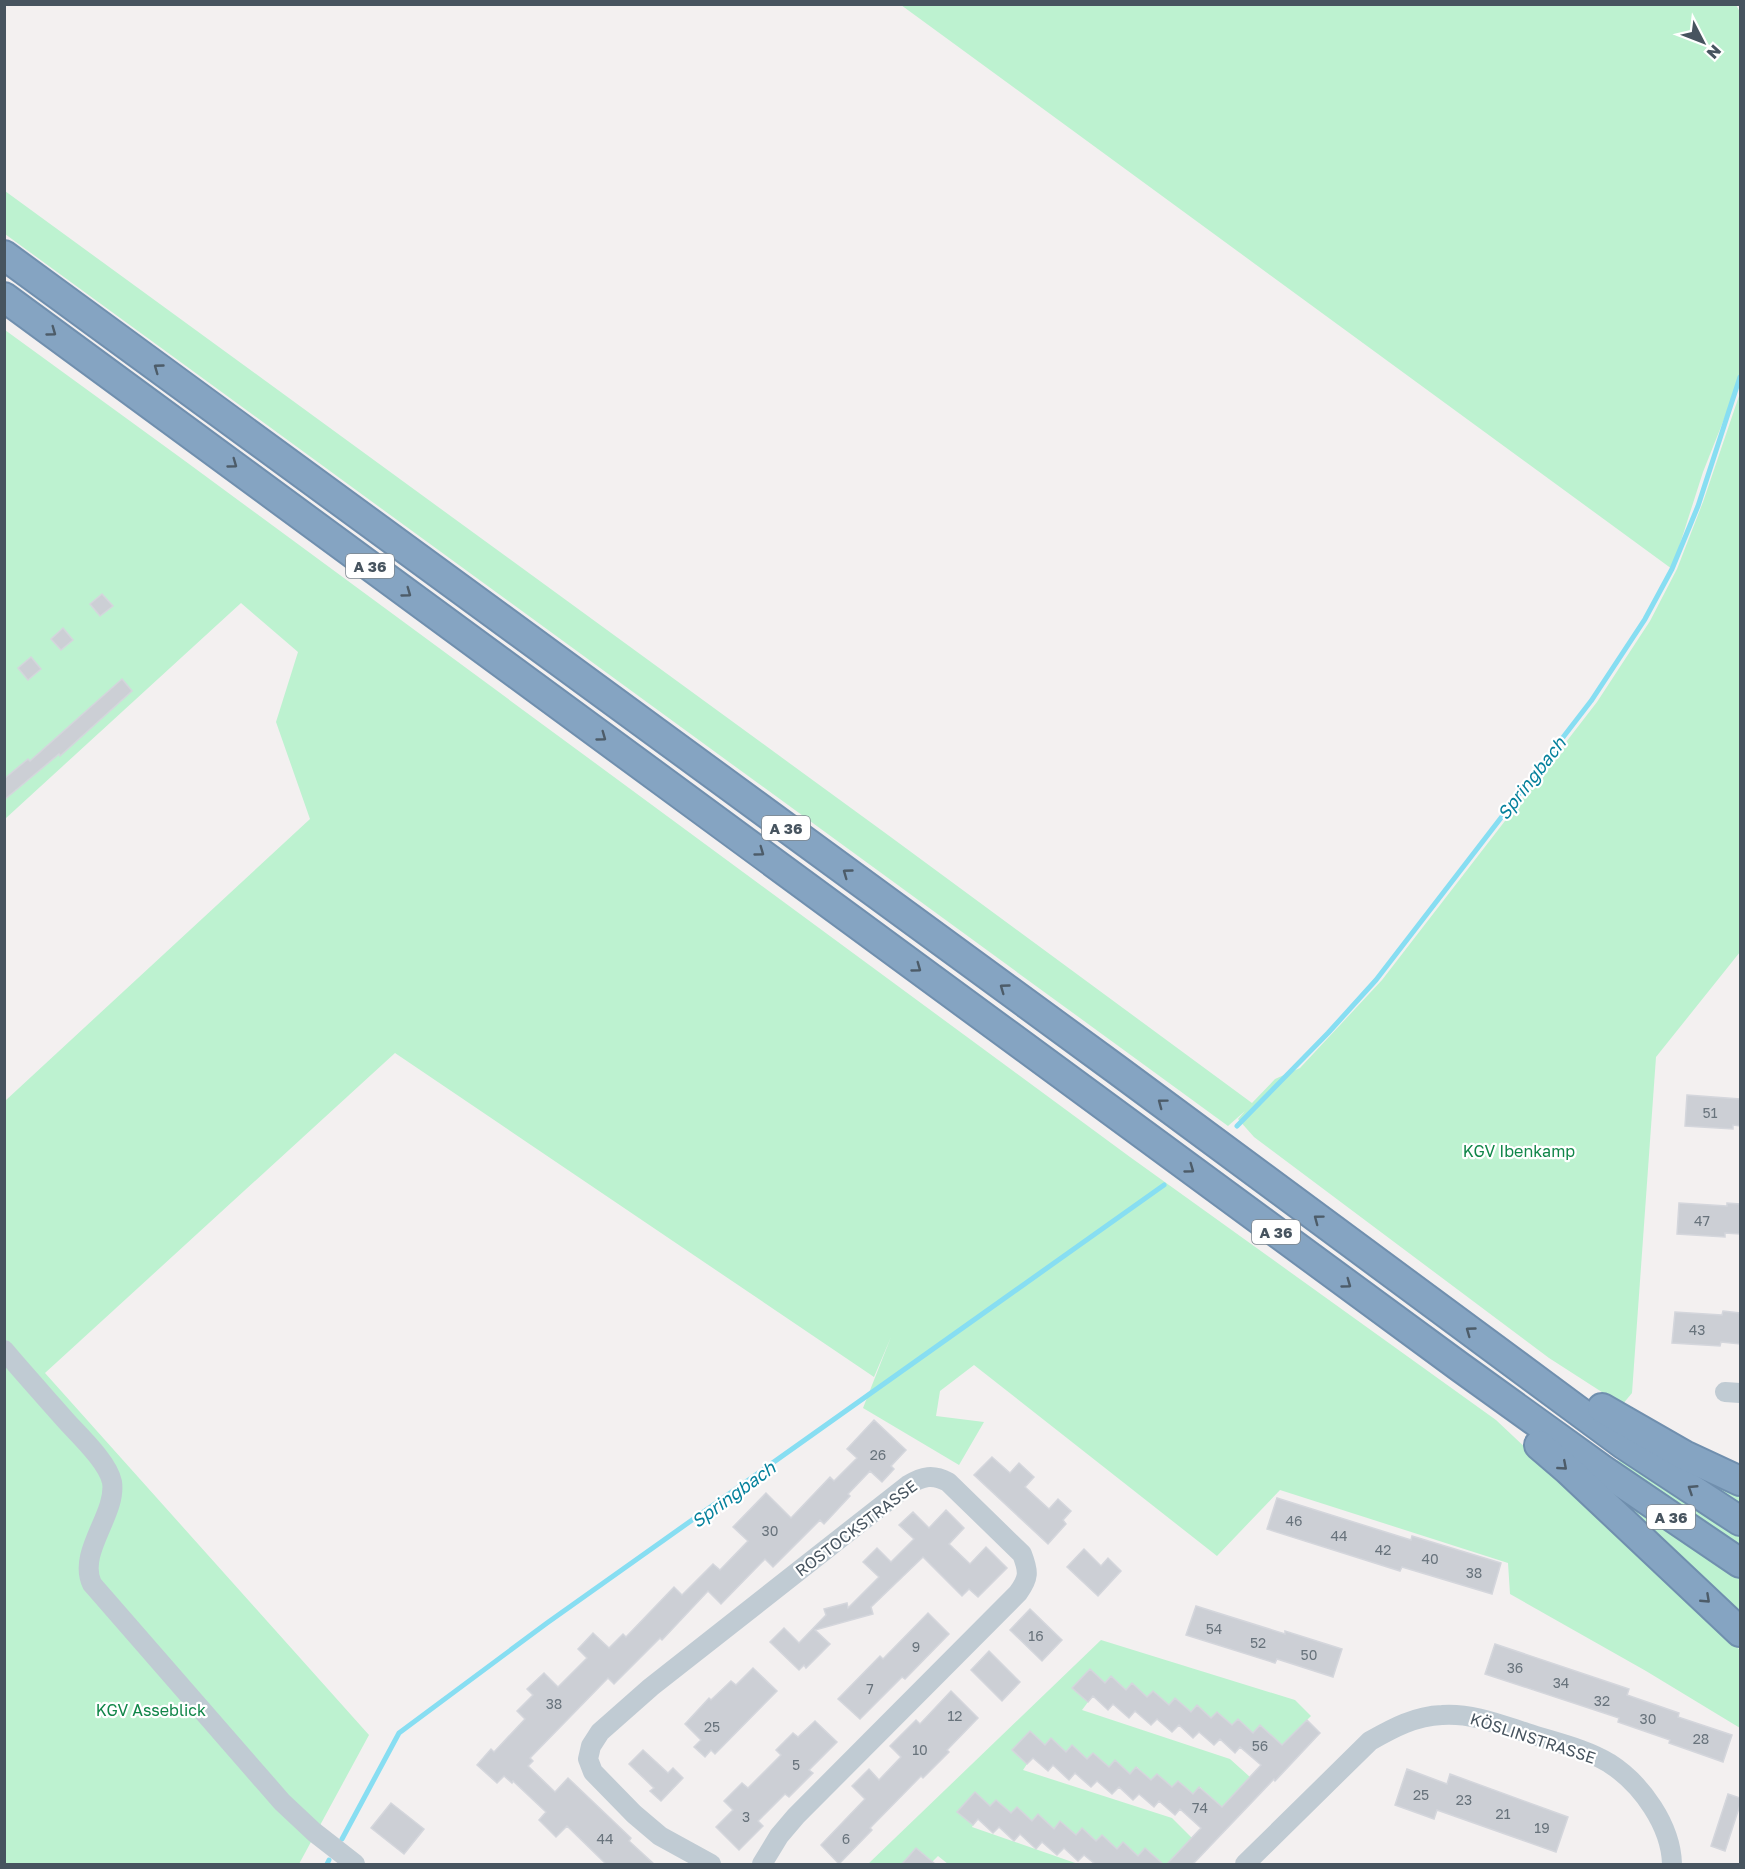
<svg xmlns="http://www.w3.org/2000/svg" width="1745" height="1869" font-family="'Golos Text',sans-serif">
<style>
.green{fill:#bdf2d0}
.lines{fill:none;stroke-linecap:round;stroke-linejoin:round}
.stream{stroke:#87def2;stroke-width:5}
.building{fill:#cccfd5;stroke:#d4d6dc;stroke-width:1.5}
.highway-casing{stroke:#708fae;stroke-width:32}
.minor{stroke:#c0cbd3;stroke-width:20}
.highway{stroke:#85a4c2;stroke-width:28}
.oneway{stroke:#4d5c69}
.labels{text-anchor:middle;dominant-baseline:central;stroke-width:4.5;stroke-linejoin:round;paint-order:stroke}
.number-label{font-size:14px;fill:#68737c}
.shield{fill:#fff;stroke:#7e878f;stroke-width:1.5}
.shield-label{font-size:15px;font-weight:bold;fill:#47545f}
.park-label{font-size:16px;fill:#118649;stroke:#fff}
.street-label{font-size:16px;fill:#47545f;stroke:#fff}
.water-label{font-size:18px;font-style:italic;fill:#05819c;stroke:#fff}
</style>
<rect width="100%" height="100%" fill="#f3f0f0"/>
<g class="green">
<path d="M901 5H1736L1740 12V379L1703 472 1672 569Z"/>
<path d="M5 191 888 835 1252 1103 1275 1079 1300 1068 1382 980 1597 702 1650 621 1677 569 1703 502 1740 393V952L1656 1057 1632 1393 1622 1405 1549 1358 1254 1137 1238 1119 1245 1111 1228 1126 5 234Z"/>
<path d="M5 330 185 461 1130 1157 1496 1420 1740 1650V1728L1646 1671 1510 1594 1508 1563 1280 1490 1217 1556 974 1365 940 1391 936 1416 984 1422 959 1465 863 1408 891 1337 874 1377 395 1053 45 1373 369 1735 299 1864H5V1101L310 819 276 722 298 652 241 603 5 819Z"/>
<path d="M1675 1460 1740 1490V1617L1569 1461Z"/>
<path d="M1101 1640 1295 1700 1311 1716 1282 1745 1260 1725 1253 1733 1238 1719 1232 1725 1217 1712 1211 1718 1197 1705 1191 1712 1169 1705 1153 1691 1147 1697 1132 1684 1126 1690 1111 1676 1105 1683 1090 1669 1073 1688 1088 1702 1082 1710 1230 1759 1250 1777 1222 1807 1200 1787 1193 1794 1178 1781 1172 1787 1157 1774 1151 1780 1137 1767 1130 1774 1115 1761 1109 1767 1093 1753 1087 1759 1072 1745 1066 1752 1051 1738 1045 1745 1030 1731 1012 1750 1027 1764 1023 1770 1172 1818 1192 1838 1167 1864H1163L1145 1848 1138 1856 1123 1842 1117 1849 1102 1835 1096 1841 1082 1828 1076 1835 1061 1822 1054 1829 1038 1814 1032 1821 1017 1807 1011 1813 996 1800 990 1806 958 1812 973 1825 972 1827 1078 1864H961L959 1863 957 1864H948L938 1856 932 1862 916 1848 902 1864H868Z"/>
</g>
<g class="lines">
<g class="stream">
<path d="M1237 1126 1328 1033 1376 980 1591 701 1645 619 1672 569 1698 506 1740 377"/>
<path d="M342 1839 399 1733 547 1623 1164 1185"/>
<path d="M327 1864 329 1860"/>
</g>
</g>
<g class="building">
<path d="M102 594 113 606 100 616 90 604Z"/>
<path d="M63 628 73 640 61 650 51 639Z"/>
<path d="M31 657 41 669 28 680 18 668Z"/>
<path d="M122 679 132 691 60 756 59 754 4 800V779L28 759 30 761Z"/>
<path d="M1687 1095 1740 1099V1126L1733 1125V1129L1685 1126Z"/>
<path d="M1679 1203 1727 1206V1203L1740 1204V1234L1725 1233V1237L1677 1234Z"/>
<path d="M1723 1311 1740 1313V1344L1721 1342 1720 1346 1672 1343 1675 1312 1722 1315Z"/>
<path d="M874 1420 906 1450 891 1466 894 1469 882 1482 870 1471 848 1494 850 1496 824 1524 820 1520 773 1567 765 1559 721 1604 708 1591 662 1640 660 1638 614 1684 608 1678 530 1758 533 1761 528 1766 555 1792 568 1778 631 1838 629 1841 654 1864H606L567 1826 556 1837 539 1820 546 1812 513 1781 512 1783 504 1776 497 1783 477 1765 491 1749 494 1752 525 1719 517 1711 533 1695 527 1689 544 1673 558 1687 587 1658 578 1649 593 1633 609 1648 623 1634 626 1637 674 1587 682 1595 713 1564 720 1570 748 1541 733 1527 766 1493 791 1518 830 1477 834 1481 857 1458 847 1449Z"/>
<path d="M992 1457 1010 1473 1019 1463 1034 1477 1025 1487 1049 1509 1058 1499 1071 1511 1063 1520 1066 1524 1048 1544 974 1475Z"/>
<path d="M1277 1498 1411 1540 1412 1536 1501 1563 1492 1594 1402 1567 1400 1571 1267 1529Z"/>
<path d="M946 1510 964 1528 949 1544 970 1564 986 1547 1007 1568 978 1597 969 1589 962 1596 923 1557 871 1607 873 1614 815 1630 830 1644 806 1668 804 1665 799 1670 770 1642 784 1628 799 1643 826 1615 824 1609 847 1603 848 1608 879 1577 863 1562 877 1548 891 1562 914 1539 899 1525 913 1512 929 1528Z"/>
<path d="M1084 1549 1101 1566 1108 1558 1121 1571 1098 1596 1067 1567Z"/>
<path d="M1196 1606 1285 1634V1631L1342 1649 1333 1677 1277 1659 1275 1663 1186 1635Z"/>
<path d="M1030 1609 1062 1640 1042 1661 1010 1630Z"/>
<path d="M928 1613 949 1634 905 1679 902 1677 860 1719 838 1699 880 1656 883 1659Z"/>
<path d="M1495 1644 1629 1689 1627 1695 1679 1713 1678 1717 1732 1735 1723 1762 1669 1743 1670 1740 1618 1722 1619 1718 1485 1674Z"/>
<path d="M989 1651 1020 1682 1002 1701 971 1670Z"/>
<path d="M753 1668 777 1691 715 1754 711 1750 705 1757 694 1747 701 1740 685 1724 709 1698 711 1700 731 1681 736 1685Z"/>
<path d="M1090 1669 1105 1683 1111 1676 1126 1690 1132 1683 1147 1697 1153 1691 1169 1705 1175 1698 1191 1712 1197 1705 1211 1718 1217 1712 1232 1725 1238 1719 1253 1733 1260 1725 1282 1745 1307 1720 1320 1733 1275 1781 1274 1779 1193 1864H1167L1201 1828 1180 1809 1175 1815 1159 1801 1154 1807 1139 1794 1133 1800 1119 1787 1112 1794 1097 1781 1091 1787 1075 1773 1069 1780 1053 1765 1048 1771 1033 1758 1027 1764 1012 1750 1030 1731 1045 1745 1051 1738 1066 1752 1072 1745 1087 1759 1093 1753 1109 1767 1115 1760 1130 1774 1136 1767 1151 1780 1157 1774 1172 1787 1178 1781 1193 1794 1199 1787 1222 1807 1261 1765 1240 1747 1235 1753 1220 1739 1214 1745 1199 1732 1193 1738 1179 1725 1172 1732 1157 1719 1151 1725 1135 1711 1129 1718 1113 1704 1108 1710 1093 1696 1088 1702 1072 1688Z"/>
<path d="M951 1691 978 1718 947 1750 949 1752 923 1778 921 1776 870 1828 872 1830 839 1864 821 1845 865 1799 852 1786 869 1769 879 1780 901 1757 890 1746 916 1720 920 1724Z"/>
<path d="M815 1721 837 1742 809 1770 813 1773 789 1797 785 1794 758 1821 763 1826 739 1850 716 1827 733 1810 724 1801 742 1783 748 1788 781 1755 776 1750 793 1733 798 1737Z"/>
<path d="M643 1750 668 1773 673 1768 683 1778 661 1801 650 1791 654 1788 629 1764Z"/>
<path d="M1407 1769 1447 1784 1450 1774 1568 1817 1556 1852 1437 1810 1434 1819 1395 1805Z"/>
<path d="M975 1792 990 1806 996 1800 1011 1813 1017 1807 1032 1821 1038 1814 1054 1829 1060 1821 1076 1835 1082 1828 1096 1841 1102 1835 1117 1849 1123 1842 1138 1856 1145 1848 1163 1864H1095L1084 1855 1078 1861 1064 1848 1057 1855 1042 1842 1036 1849 1020 1834 1014 1841 999 1827 993 1833 978 1819 973 1825 957 1812Z"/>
<path d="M1728 1794 1740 1798V1805L1725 1851 1711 1846Z"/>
<path d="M391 1803 424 1829 404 1854 371 1828Z"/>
<path d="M916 1848 935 1864H902Z"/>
</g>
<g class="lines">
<defs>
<g id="highway">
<path d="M4 255 1116 1069 1623 1444 1740 1521"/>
<path d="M4 297 1460 1367 1603 1470 1740 1563"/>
<path d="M1602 1408 1684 1455 1740 1481"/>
<path d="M1539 1445 1567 1469 1740 1632"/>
</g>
</defs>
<use href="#highway" class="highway-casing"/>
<g class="minor">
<path d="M4 1350C25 1375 47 1399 68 1423 82 1438 108 1463 112 1482 117 1514 77 1552 92 1584L282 1802 314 1832 355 1864"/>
<path d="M1725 1392 1740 1393"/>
<path d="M711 1864 660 1836 634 1814 593 1772 588 1759 591 1746 600 1732 651 1687 908 1485C923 1476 933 1474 948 1482L1022 1554C1029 1572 1029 1578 1018 1593L796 1816 779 1836 762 1864"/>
<path d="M1245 1864 1370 1741C1393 1728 1415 1716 1442 1715 1472 1713 1499 1724 1527 1733 1554 1742 1584 1748 1609 1763 1642 1784 1671 1826 1672 1864"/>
</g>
<use href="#highway" class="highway"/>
</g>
<defs><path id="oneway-chevron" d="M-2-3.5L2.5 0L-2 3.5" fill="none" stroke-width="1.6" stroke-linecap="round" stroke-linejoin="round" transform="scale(1.5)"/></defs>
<g class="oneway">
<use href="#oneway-chevron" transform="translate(52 332) rotate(36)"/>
<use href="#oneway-chevron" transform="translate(158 368) rotate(-144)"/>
<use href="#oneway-chevron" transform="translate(233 464) rotate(36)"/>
<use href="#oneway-chevron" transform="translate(407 593) rotate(36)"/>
<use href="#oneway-chevron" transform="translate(602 737) rotate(36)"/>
<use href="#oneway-chevron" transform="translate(760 852) rotate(36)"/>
<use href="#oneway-chevron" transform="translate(847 873) rotate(-144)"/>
<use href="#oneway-chevron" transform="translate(917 968) rotate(36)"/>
<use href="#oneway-chevron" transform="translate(1004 988) rotate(-144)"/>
<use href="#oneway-chevron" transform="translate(1162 1103) rotate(-143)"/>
<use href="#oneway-chevron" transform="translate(1190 1169) rotate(36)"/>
<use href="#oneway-chevron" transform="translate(1318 1219) rotate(-143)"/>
<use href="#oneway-chevron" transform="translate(1347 1284) rotate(36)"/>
<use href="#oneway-chevron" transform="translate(1470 1331) rotate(-144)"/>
<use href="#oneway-chevron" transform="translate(1563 1466) rotate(41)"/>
<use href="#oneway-chevron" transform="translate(1692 1489) rotate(-147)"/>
<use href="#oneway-chevron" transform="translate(1706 1599) rotate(43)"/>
</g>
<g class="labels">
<g class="number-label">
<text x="1710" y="1112">51</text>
<text x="1702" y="1220">47</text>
<text x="1697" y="1329">43</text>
<text x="878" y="1454">26</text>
<text x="1294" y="1520">46</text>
<text x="770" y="1530">30</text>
<text x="1339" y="1535">44</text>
<text x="1383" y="1549">42</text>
<text x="1430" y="1558">40</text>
<text x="1474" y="1572">38</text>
<text x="1214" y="1628">54</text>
<text x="1036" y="1635">16</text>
<text x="1258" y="1642">52</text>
<text x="916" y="1646">9</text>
<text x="1309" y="1654">50</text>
<text x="1515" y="1667">36</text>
<text x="1561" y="1682">34</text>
<text x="870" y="1688">7</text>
<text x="1602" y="1700">32</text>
<text x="554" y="1703">38</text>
<text x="955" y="1715">12</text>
<text x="1648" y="1718">30</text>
<text x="712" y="1726">25</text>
<text x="1701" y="1738">28</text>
<text x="1260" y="1745">56</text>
<text x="920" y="1749">10</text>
<text x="796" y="1764">5</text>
<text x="1421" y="1794">25</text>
<text x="1464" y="1799">23</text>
<text x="1200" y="1807">74</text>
<text x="1503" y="1813">21</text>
<text x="746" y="1816">3</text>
<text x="1542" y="1827">19</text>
<text x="605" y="1838">44</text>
<text x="846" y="1838">6</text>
</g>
<g class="shield">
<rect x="346" y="554" width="48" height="24" rx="4.5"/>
<rect x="762" y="816" width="48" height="24" rx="4.5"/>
<rect x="1252" y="1220" width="48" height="24" rx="4.5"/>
<rect x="1647" y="1505" width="48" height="24" rx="4.5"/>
</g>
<g class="shield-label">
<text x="370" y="566">A 36</text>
<text x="786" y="828">A 36</text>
<text x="1276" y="1232">A 36</text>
<text x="1671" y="1517">A 36</text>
</g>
<g class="park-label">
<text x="1519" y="1151">KGV Ibenkamp</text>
<text x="151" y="1710">KGV Asseblick</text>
</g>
<g class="street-label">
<text transform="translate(856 1528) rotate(-37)">ROSTOCKSTRASSE</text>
<text transform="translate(1533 1738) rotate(18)">KÖSLINSTRASSE</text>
</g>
<g class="water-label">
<text transform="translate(1531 778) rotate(-52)">Springbach</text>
<text transform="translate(733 1494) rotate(-36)">Springbach</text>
</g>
</g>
<rect width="1745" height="1869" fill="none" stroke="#47545f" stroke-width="12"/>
<g transform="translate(1703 42) rotate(132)" stroke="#ffffff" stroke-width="4.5" paint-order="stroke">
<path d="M0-4.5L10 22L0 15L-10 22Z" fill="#47545f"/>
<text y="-9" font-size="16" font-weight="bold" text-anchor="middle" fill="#47545f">N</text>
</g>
</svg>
